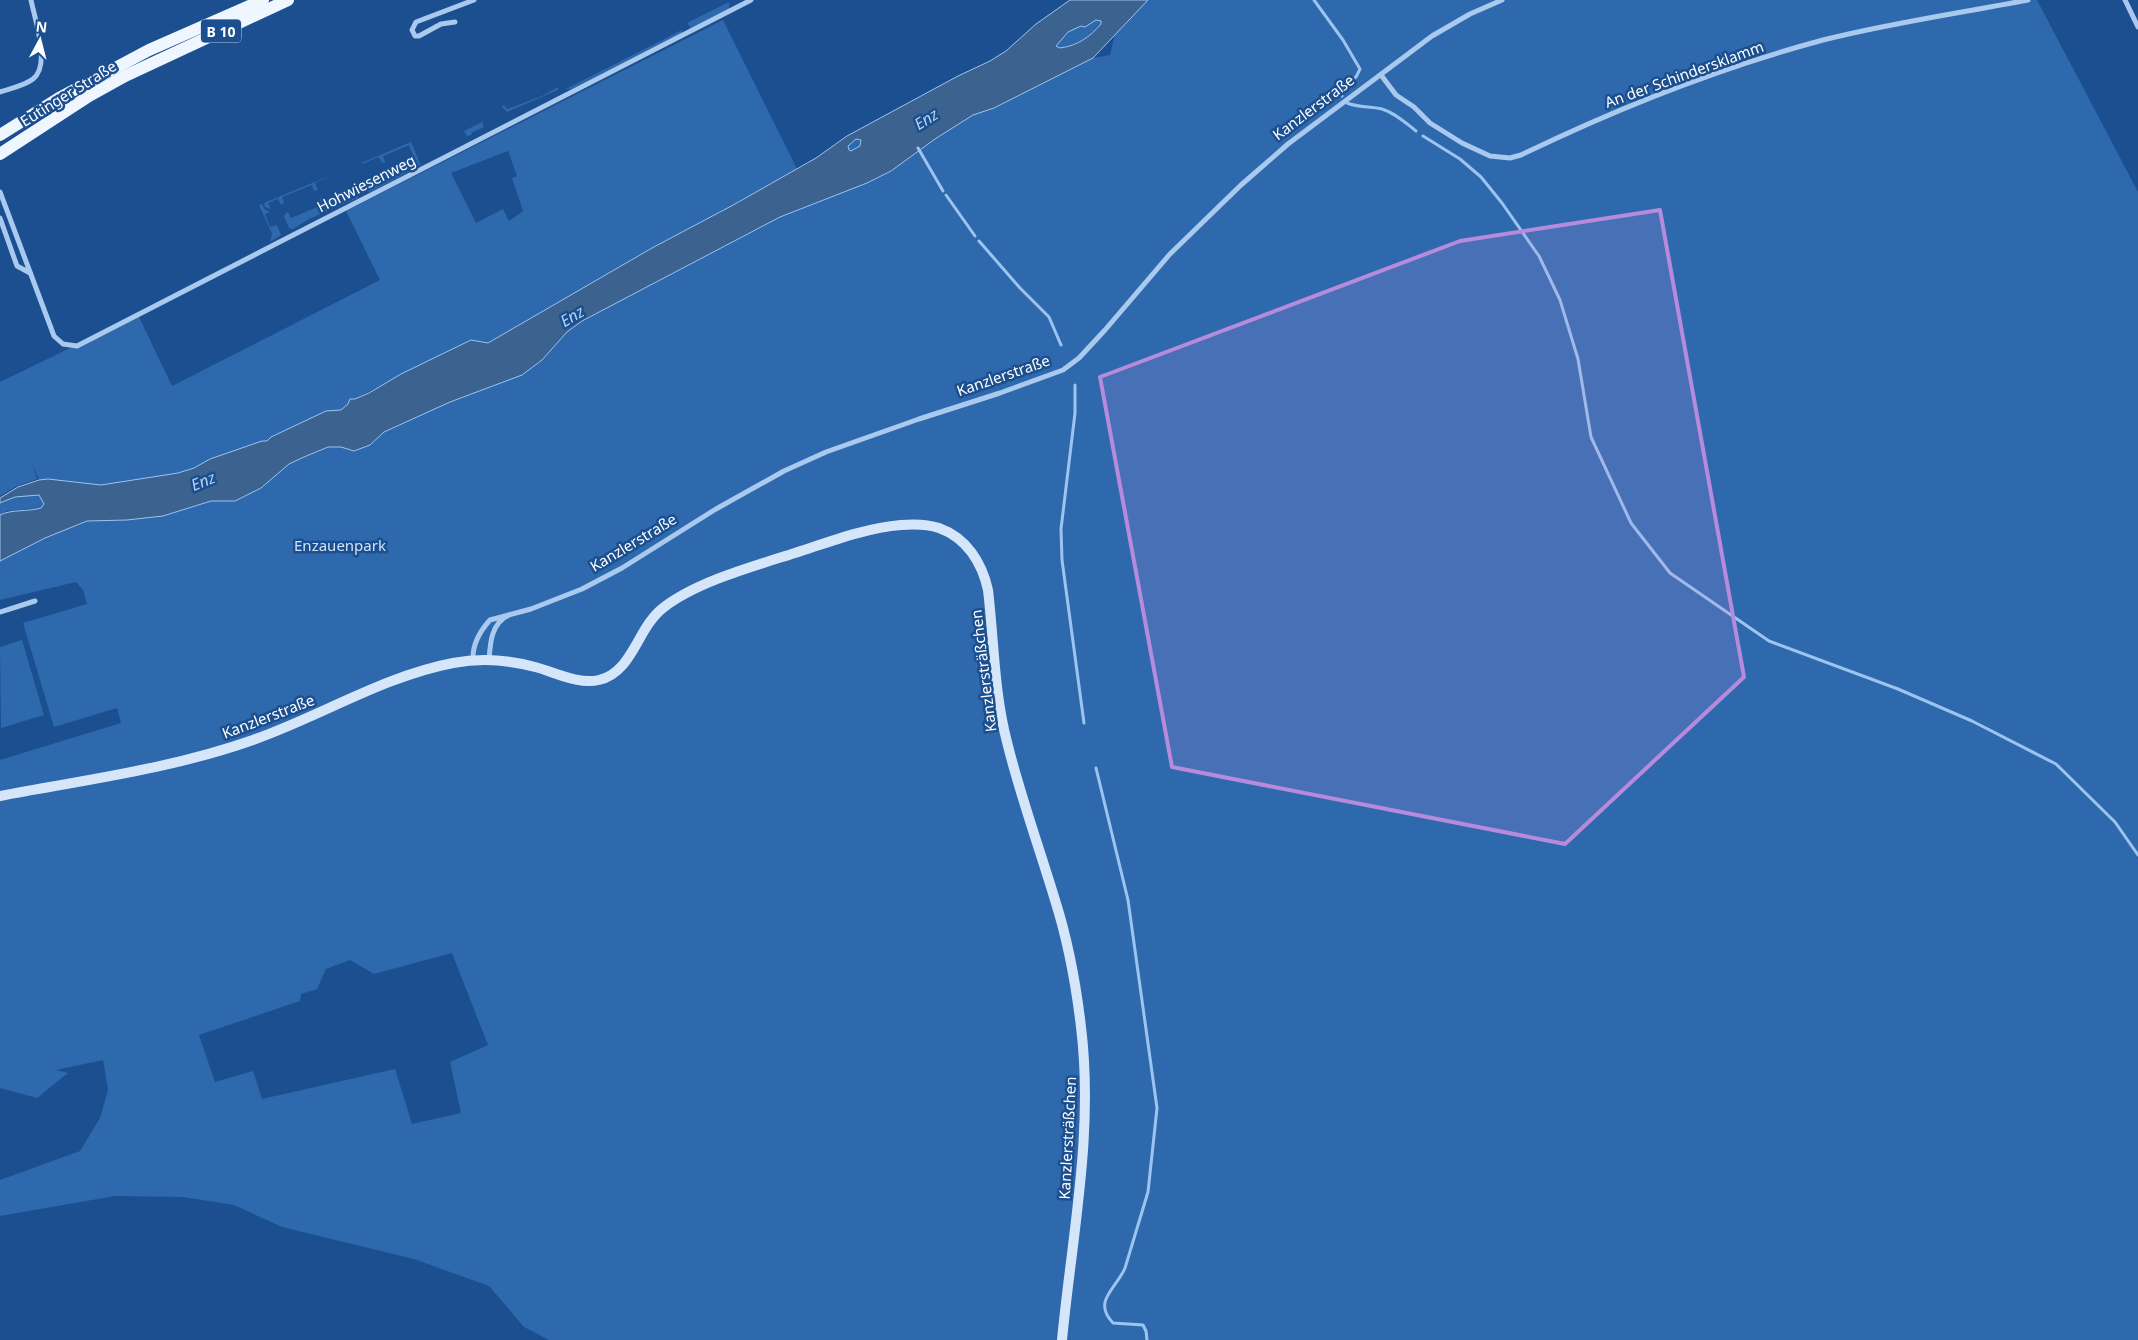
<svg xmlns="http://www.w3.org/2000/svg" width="2138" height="1340" font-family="'Noto Sans',sans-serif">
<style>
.green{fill:#2e69ad;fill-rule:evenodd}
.water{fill:#3c6290;stroke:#9cc4f0;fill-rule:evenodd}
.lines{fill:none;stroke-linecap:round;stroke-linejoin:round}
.stream{stroke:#9cc4f0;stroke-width:3}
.street{stroke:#a9c9ee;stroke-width:5}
.secondary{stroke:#d6e6fa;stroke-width:10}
.primary{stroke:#f0f6ff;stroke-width:12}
.marked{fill:#b68bdc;fill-opacity:0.2;stroke:#b68bdc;stroke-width:4;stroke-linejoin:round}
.labels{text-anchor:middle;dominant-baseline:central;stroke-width:5;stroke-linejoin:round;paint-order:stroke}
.shield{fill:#1b4f8f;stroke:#bbcadd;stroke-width:1}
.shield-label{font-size:14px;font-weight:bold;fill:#fff}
.street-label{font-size:15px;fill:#fff;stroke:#1b4f8f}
.park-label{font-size:15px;fill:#cfe3fa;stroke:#1b4f8f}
.water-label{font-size:16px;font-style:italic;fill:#b5d3f5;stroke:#1b4f8f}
</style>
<rect width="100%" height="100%" fill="#1b4f8f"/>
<g class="green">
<path d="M1148 0H2037L2138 192V1340H549L524 1327 489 1286 414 1259 282 1227 234 1205 183 1197 115 1196 0 1216V1180L80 1151 100 1118 108 1090 103 1060 56 1070 68 1073 37 1098 0 1088V760L121 723 117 708 54 727 23 623 87 604 83 590 76 582 0 600V561L45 538 87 521 127 520 163 516 211 501H235L261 488 289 464 304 457 328 447H341L354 451 370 445 384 432 542 360 567 332 582 321 780 217 867 183 891 171 935 139 973 115 994 108 1093 58 1110 55 1115 34ZM452 953 488 1045 450 1062 461 1113 412 1124 395 1069 262 1099 253 1071 215 1082 199 1035 300 1001 301 994 317 989 326 969 350 960 374 974Z"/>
<path d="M729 2V9L691 28 687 23Z"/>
<path d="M723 20 797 169 735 204 652 248 488 343 471 340 463 344 355 399 341 410 325 412 271 437 267 441 210 459 194 468 178 473 117 484 101 485 48 479 39 480 32 464 37 479 17 486 0 496V382L138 315 172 386 380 280 346 211ZM508 151 517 176 512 178 523 211 509 221 503 209 476 223 451 173Z"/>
<path d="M1096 20H1101V24C1090 37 1077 46 1060 48L1056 46 1068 32 1081 26 1085 27Z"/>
<path d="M682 30V33L571 89H566Z"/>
<path d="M558 87V90L507 112 502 107 504 105 507 109 542 96Z"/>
<path d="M482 122 484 127 471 133 472 135 467 136 464 131Z"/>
<path d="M856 139H861L860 146 851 151 849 150 848 146Z"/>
<path d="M411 142 421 166 417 165 409 145 383 156 385 162 382 163 379 157 362 164 361 163Z"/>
<path d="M409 163 410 171 370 192 367 191 366 187 388 178 386 172 389 171 392 177 408 170 406 164Z"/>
<path d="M334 174 315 183 318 190 314 191 312 185 282 197 284 203 281 205 278 199 268 203 271 209 265 207 264 203Z"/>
<path d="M355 185 359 195 358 198 309 219 293 229 289 228 284 216 286 213 288 212 291 218 320 206 318 200 321 198 324 205 354 192 352 186Z"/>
<path d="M262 204 264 209 270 212 265 214 270 227 277 225 281 235 270 242 272 234 259 205Z"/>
<path d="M27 495H40L44 504 41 508 7 511 0 515V503L15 497Z"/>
<path d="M22 640 44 715 1 728 0 647Z"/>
</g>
<path class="water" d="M1070 0H1148L1093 58 994 108 973 115 935 139 891 171 867 183 780 217 582 321 567 332 542 360 522 375 450 402 384 432 370 445 354 451 341 447H328L304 457 289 464 261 488 235 501H211L163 516 127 520 87 521 45 538 0 561V515C12 509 28 512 41 508L44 504 39 495 15 497 0 503V498L18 487 39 480 48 479 101 485 178 473 194 468 210 459 262 441H267L271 437 326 411 341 410 348 404 350 399H355L369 393 401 374 471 340 488 343 652 248 735 204 816 158 847 136 958 76 990 61 1006 51 1036 24ZM1096 20 1101 21V24C1090 37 1077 46 1060 48L1056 46 1068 32 1081 26 1085 27ZM856 139 861 140 860 146 851 151 849 150 848 146Z"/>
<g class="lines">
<g class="stream">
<path d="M1314 0 1343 40 1360 69 1356 77 1341 88 1340 94 1342 96"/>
<path d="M1347 103C1359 108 1371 106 1382 109 1395 113 1406 123 1416 131"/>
<path d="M1423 136 1460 159 1481 177 1502 203 1539 256 1560 300 1578 359 1591 437 1631 523 1670 573 1769 641 1898 689 1972 721 2056 764 2115 822 2138 855"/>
<path d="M918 148 943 191"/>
<path d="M946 195 975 236"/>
<path d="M979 241 1020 288 1049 317 1061 345"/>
<path d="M1075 385V413L1061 529 1062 560 1084 723"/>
<path d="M1096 768 1128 900 1157 1108 1148 1192 1125 1268C1116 1289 1092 1301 1113 1323L1143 1325 1146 1331 1147 1340"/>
</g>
<g class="street">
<path d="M2125 0 2138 27"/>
<path d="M455 22 441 24 419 36H415L412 30 416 22 474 0"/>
<path d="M1381 75 1396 95 1414 107 1430 123 1462 143 1490 156 1510 158 1521 155C1618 108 1719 68 1823 40 1890 23 1960 13 2028 0"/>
<path d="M0 92C11 88 24 86 33 79 51 65 35 20 31 0"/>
<path d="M0 192 54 336 63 344 77 346 751 0"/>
<path d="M0 218 17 266 30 273"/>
<path d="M0 612 35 601"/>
<path d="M473 661C472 645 480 631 490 620L531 609 582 589 622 568 716 509 784 471 826 452 919 419 1000 393 1063 370 1079 358 1105 330 1170 254 1241 185 1288 144 1432 36 1470 14 1502 0"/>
<path d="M489 661C490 644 491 623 509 615"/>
</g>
<path class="secondary" d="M0 796C84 780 171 769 253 740 319 717 384 676 453 663 480 658 509 660 535 667 555 672 578 685 599 680 633 672 637 628 663 608 696 582 754 566 795 553 829 542 865 528 901 525 913 524 927 524 939 528 967 538 982 563 988 590 994 641 994 692 1007 742 1020 795 1039 847 1055 900 1068 941 1076 984 1081 1027 1094 1133 1072 1235 1062 1340"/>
<g class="primary">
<path d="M0 135 59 98 149 50 263 0"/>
<path d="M0 154 89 96 125 76 288 0"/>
</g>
</g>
<path class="marked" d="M1660 210 1744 677 1565 844 1172 767 1100 377 1460 241Z"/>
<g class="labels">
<rect class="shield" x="201" y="19.5" width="40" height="23" rx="4"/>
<g class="shield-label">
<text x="221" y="31">B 10</text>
</g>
<g class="street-label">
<text transform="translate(1684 74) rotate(-20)">An der Schindersklamm</text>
<text transform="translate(68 93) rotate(-32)">Eutinger Straße</text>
<text transform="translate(1313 107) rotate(-37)">Kanzlerstraße</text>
<text transform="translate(366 183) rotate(-27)">Hohwiesenweg</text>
<text transform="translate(1003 375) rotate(-19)">Kanzlerstraße</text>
<text transform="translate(633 542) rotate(-31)">Kanzlerstraße</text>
<text transform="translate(983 671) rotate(-97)">Kanzlersträßchen</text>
<text transform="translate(268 716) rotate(-21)">Kanzlerstraße</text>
<text transform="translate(1067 1138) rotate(-87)">Kanzlersträßchen</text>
</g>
<g class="park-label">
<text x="340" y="545">Enzauenpark</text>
</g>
<g class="water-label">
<text transform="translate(926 119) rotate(-32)">Enz</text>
<text transform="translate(572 316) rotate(-31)">Enz</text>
<text transform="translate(203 481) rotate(-22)">Enz</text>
</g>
</g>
<g transform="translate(40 40) rotate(7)" stroke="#1b4f8f" stroke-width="4" paint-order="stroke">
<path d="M0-4L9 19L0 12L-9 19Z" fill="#ffffff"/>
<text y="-8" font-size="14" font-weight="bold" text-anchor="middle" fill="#ffffff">N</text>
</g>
</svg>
